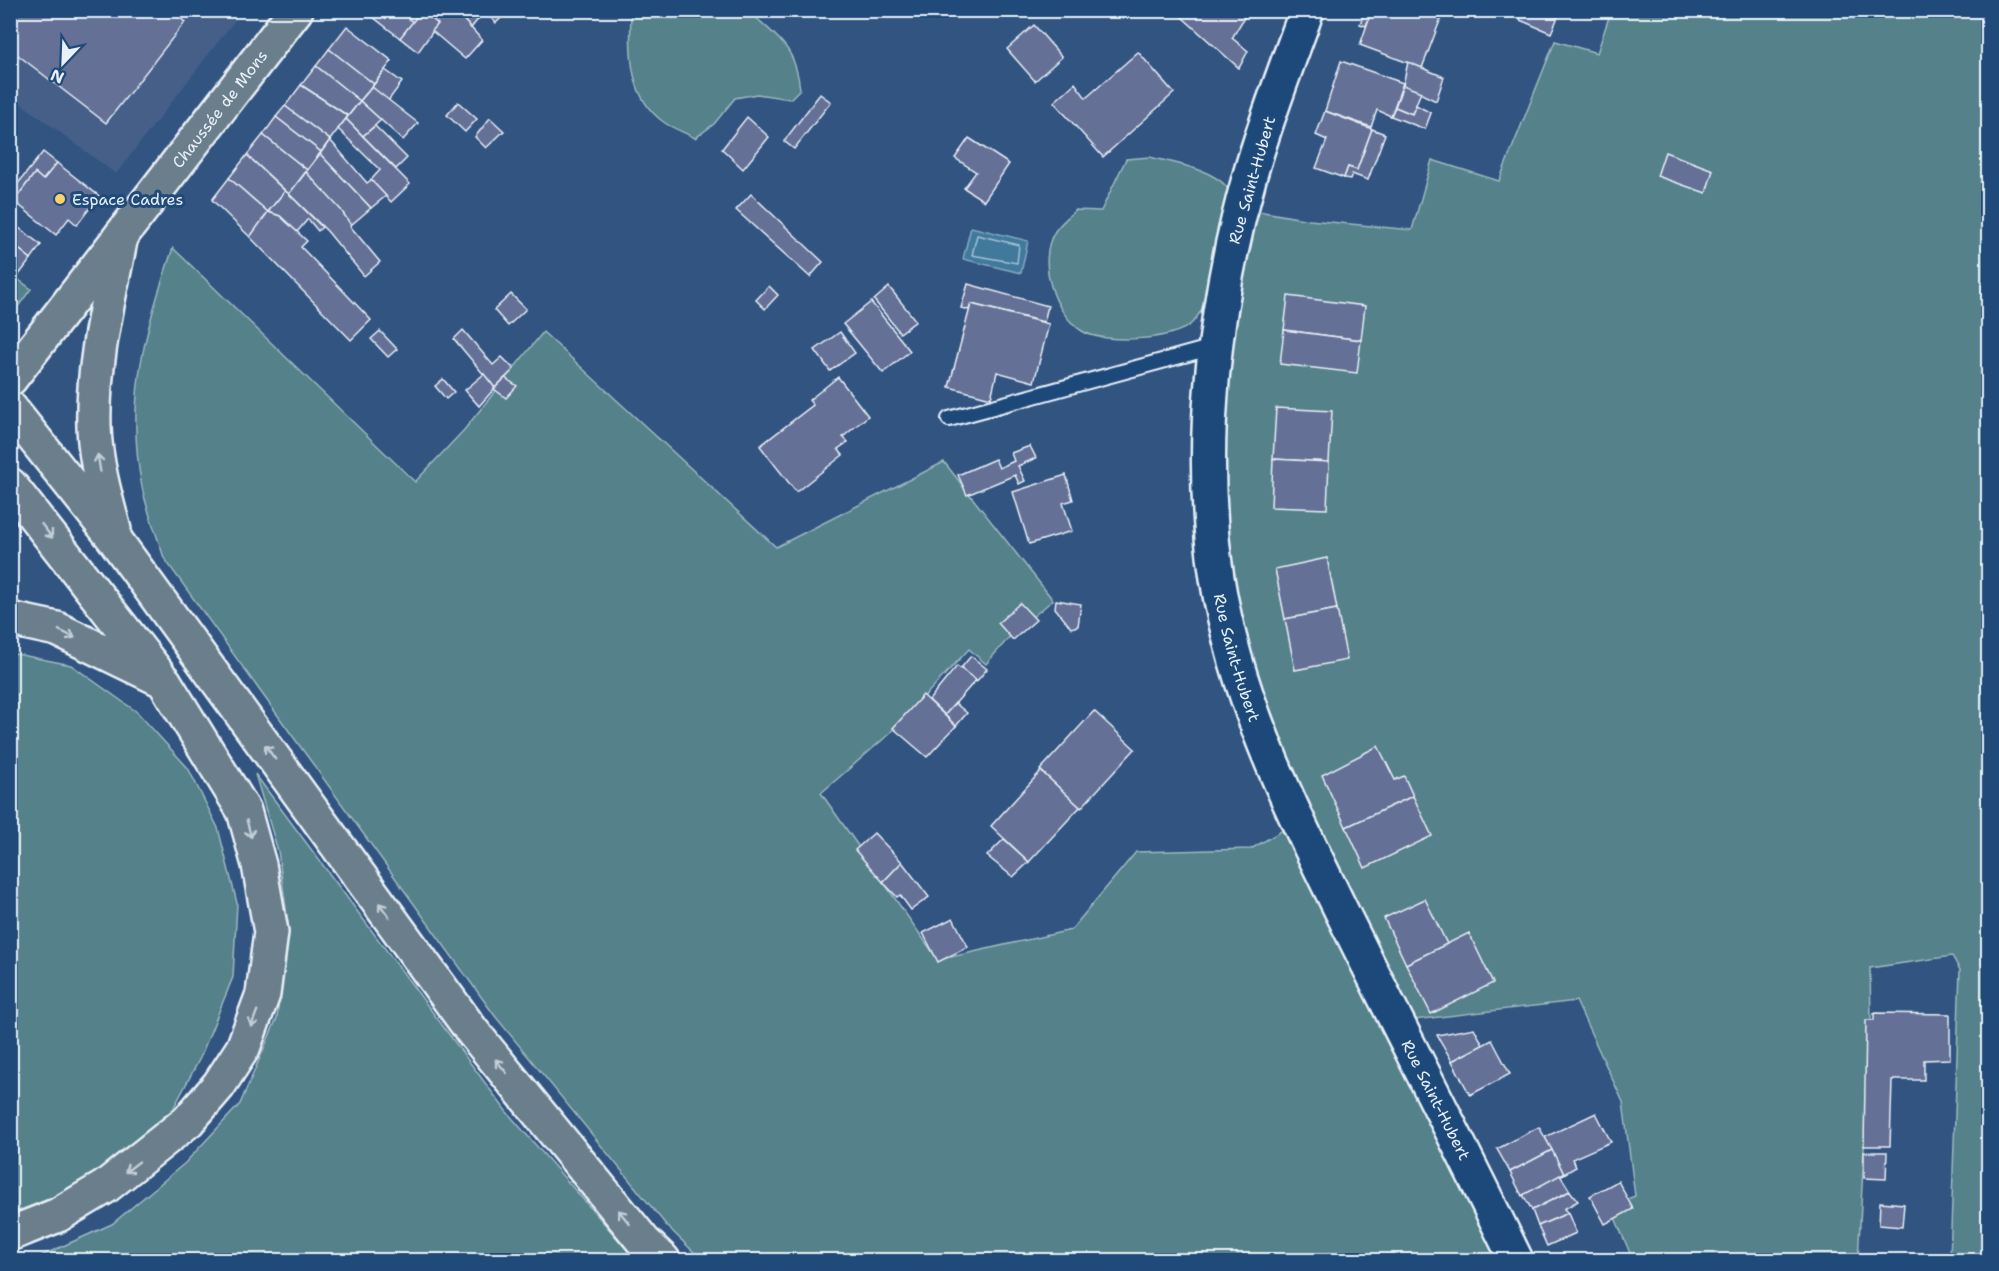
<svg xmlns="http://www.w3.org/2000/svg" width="1999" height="1271" font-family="'Shantell Sans',sans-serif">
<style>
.built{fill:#445f89}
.green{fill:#54818a;stroke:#9eb9c1;stroke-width:1.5}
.water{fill:#41799c;stroke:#84a9c1;stroke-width:1.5}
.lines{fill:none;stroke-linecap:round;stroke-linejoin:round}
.shore{stroke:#a5c1d3;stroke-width:1.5}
.building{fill:#656f96;stroke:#e8f1f8;stroke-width:1.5}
.service-casing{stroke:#e8f1f8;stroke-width:18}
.tertiary-casing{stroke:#e8f1f8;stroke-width:38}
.primary-casing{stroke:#e8f1f8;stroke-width:38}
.motorway-casing{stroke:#e8f1f8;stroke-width:38}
.service{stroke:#1f4a7a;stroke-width:14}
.tertiary{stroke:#1f4a7a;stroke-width:33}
.primary{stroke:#6b7e8b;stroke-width:33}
.motorway{stroke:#6b7e8b;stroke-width:33}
.oneway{stroke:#c2ced7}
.poi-dot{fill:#ffd166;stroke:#1f4a7a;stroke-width:2}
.labels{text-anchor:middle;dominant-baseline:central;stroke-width:6;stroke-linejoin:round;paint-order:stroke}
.street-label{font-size:16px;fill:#e8f1f8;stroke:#1f4a7a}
.poi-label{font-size:16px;fill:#e8f1f8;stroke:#1f4a7a;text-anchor:start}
</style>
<rect width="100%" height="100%" fill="#325481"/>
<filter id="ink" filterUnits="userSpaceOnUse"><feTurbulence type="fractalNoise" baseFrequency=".0167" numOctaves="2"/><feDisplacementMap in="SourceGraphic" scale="12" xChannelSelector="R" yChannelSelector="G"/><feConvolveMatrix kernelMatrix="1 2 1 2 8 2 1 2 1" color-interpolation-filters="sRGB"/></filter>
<g filter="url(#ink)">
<path class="built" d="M11 11H242L116 174 11 96Z"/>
<g class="green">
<path d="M631 11H749C779 40 795 45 800 89L790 99 757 94 735 98 714 124 695 138C686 133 674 129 665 123 627 97 630 51 631 11Z"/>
<path d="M1611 11H1988V1260H1950L1960 970 1952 956 1870 968 1871 1021 1858 1260H1633L1610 1206 1635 1196 1623 1102 1576 1001 1396 1022 1516 1260H702L667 1226 495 1016 164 558C157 535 147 511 142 487 125 400 145 329 173 248L415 482 464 430 543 332 776 547 944 462 1053 600 1013 633 986 664 969 649 888 735 821 793 938 960 1071 930 1136 852 1251 849 1298 821 1213 534 1241 208 1309 220 1412 230 1432 160 1499 181 1555 41 1597 53Z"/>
<path d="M1150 157C1175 164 1232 171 1232 202 1232 212 1227 224 1224 233 1217 263 1213 300 1192 323 1174 341 1102 344 1082 331 1054 314 1037 262 1054 233 1058 225 1069 217 1075 210L1101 211 1126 159Z"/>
<path d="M11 274 31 289 11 316Z"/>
<path d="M11 653 71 665 137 712 188 768 218 828 237 903 233 977 200 1058 173 1109 80 1189 11 1216Z"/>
<path d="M255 774 506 1111 636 1260H32L112 1224 185 1163 240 1104 277 1018 288 923 278 851Z"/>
</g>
<path class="water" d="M971 227 1028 241 1021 273 963 259Z"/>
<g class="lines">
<path class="shore" d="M977 235 1019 245 1017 263 972 255Z"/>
</g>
<g class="building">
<path d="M10 10H169L185 22 106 123 10 49Z"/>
<path d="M378 10H398L413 22 400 38 373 17Z"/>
<path d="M398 10H422L413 22Z"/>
<path d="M422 10 438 24 418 52 400 38Z"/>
<path d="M422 10H455L482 40 465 59 432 31 438 24Z"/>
<path d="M455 10H482L484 12 471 28Z"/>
<path d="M483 10H509L496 23Z"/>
<path d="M1174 10H1243L1247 13 1232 38 1248 51 1239 68Z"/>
<path d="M1365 10H1372L1366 26 1360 24Z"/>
<path d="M1372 10H1417L1441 18 1422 68 1360 45Z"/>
<path d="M1524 10H1541L1558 17 1551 33 1520 20Z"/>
<path d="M1034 25 1062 57 1035 81 1007 49Z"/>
<path d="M347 26 392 61 374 84 329 49Z"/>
<path d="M329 49 374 84 360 101 316 66Z"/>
<path d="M1138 52 1174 93 1103 157 1054 102 1075 83 1086 98Z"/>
<path d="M1341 61 1403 83 1391 116 1377 110 1371 127 1325 111Z"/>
<path d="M1408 62 1444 77 1436 101 1403 85Z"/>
<path d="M316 66 360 101 348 116 301 85Z"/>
<path d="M385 70 402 82 388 101 372 87Z"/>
<path d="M301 85 348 116 330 140 285 106Z"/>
<path d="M1403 85 1421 92 1412 114 1395 107Z"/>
<path d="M372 87 418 123 403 140 360 101Z"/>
<path d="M820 94 831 102 794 149 784 141Z"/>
<path d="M360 101 381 120 363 136 346 119Z"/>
<path d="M458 102 477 119 465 132 447 115Z"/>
<path d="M1416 105 1431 113 1425 129 1391 116 1395 107 1412 114Z"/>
<path d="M285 106 330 140 321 152 276 117Z"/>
<path d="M1325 111 1372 129 1357 170 1348 167 1344 178 1316 168 1327 140 1316 135Z"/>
<path d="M276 117 321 152 307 170 263 135Z"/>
<path d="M747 117 769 137 743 169 722 149Z"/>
<path d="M490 118 504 131 486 148 475 137Z"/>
<path d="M346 119 410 184 391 202 371 180 380 170 338 129Z"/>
<path d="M375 126 407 158 396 169 363 136Z"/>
<path d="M1372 129 1385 134 1368 180 1352 174 1350 179 1344 178 1348 167 1357 170Z"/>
<path d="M263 135 307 170 289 194 247 155Z"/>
<path d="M969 138 1009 164 984 201 964 188 976 172 955 158Z"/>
<path d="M330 140 367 183 371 180 386 196 371 208 320 154Z"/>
<path d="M43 152 57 163 43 180 35 173 14 201 16 202 10 209V183L16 186Z"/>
<path d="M1665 152 1713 170 1706 193 1657 176Z"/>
<path d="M320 154 371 208 351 225 306 172Z"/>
<path d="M247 155 285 191 268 212 229 178Z"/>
<path d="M57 163 99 196 77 225 69 218 56 235 14 201 35 173 43 180Z"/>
<path d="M306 172 341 210 351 225 350 226 380 262 364 276 327 231 289 194Z"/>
<path d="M229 178 269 213 250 237 212 200Z"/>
<path d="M285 191 289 194 322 227 318 231 308 219 297 232 280 216 268 212Z"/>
<path d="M751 194 823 262 810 277 736 210Z"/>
<path d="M268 212 280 216 307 241 301 247 371 320 351 340 250 237Z"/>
<path d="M10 221 41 245 31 259 10 242Z"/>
<path d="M10 242 31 259 12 284 10 283Z"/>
<path d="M968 284 1048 306 1044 322 971 304 969 310 961 308Z"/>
<path d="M769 286 778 295 765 309 756 300Z"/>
<path d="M889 287 916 321 900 333 874 300Z"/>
<path d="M511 294 526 309 508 326 494 310Z"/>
<path d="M1288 296 1365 306 1361 340 1284 330Z"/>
<path d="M871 302 910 351 883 373 843 324Z"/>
<path d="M971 304 1049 324 1034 382 997 372 991 398 949 387Z"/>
<path d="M463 330 493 365 502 357 514 369 495 388 454 339Z"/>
<path d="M1284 330 1361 340 1357 373 1280 364Z"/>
<path d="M380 331 397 349 388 357 371 339Z"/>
<path d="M840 332 855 353 830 371 815 350Z"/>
<path d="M484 374 495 388 479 406 465 390Z"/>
<path d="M838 377 868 416 843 437 848 442 838 449 843 455 796 492 760 446 813 405 809 400Z"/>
<path d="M505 378 517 386 506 398 494 389Z"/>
<path d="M443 379 454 392 446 399 435 386Z"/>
<path d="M1276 408 1332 411 1329 462 1273 459Z"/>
<path d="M1030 446 1036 458 1018 466 1025 481 1019 484 1015 475 967 495 958 475 995 459 999 468 1014 461 1011 453Z"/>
<path d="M1273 459 1329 462 1327 509 1271 507Z"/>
<path d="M1066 475 1073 500 1063 503 1072 531 1029 544 1013 492Z"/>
<path d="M1327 558 1337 609 1285 619 1275 569Z"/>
<path d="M1056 600 1081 604 1078 626 1071 628 1055 608Z"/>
<path d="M1020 603 1036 620 1013 640 998 623Z"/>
<path d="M1337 609 1347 660 1295 670 1285 619Z"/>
<path d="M971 656 987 669 976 682 961 668Z"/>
<path d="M957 666 976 680 945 715 929 700Z"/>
<path d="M923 695 956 726 927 757 893 728Z"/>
<path d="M955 703 967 713 956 726 945 715Z"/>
<path d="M1094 711 1135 749 1081 808 1040 770Z"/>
<path d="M1378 746 1395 780 1404 776 1413 796 1346 827 1322 775Z"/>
<path d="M1041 771 1080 807 1029 862 991 826Z"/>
<path d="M1413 796 1432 836 1365 868 1346 827Z"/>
<path d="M874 833 902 862 883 882 855 850Z"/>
<path d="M1004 839 1029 862 1013 877 987 856Z"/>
<path d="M902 862 929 897 911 910 900 895 897 897 883 882Z"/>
<path d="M1425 899 1447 944 1406 964 1384 918Z"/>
<path d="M953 918 968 947 938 962 923 933Z"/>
<path d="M1469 933 1493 983 1431 1014 1406 964Z"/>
<path d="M1874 1013 1950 1014V1059L1924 1060V1080H1892L1890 1146H1864L1866 1020H1874Z"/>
<path d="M1474 1028 1483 1045 1452 1061 1437 1035Z"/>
<path d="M1492 1040 1510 1074 1470 1095 1452 1061Z"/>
<path d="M1596 1113 1611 1142 1572 1159 1576 1167 1564 1174 1545 1137Z"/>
<path d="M1539 1127 1552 1150 1510 1172 1497 1149Z"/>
<path d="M1552 1150 1564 1174 1522 1196 1510 1172Z"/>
<path d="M1864 1152H1887L1886 1179 1864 1178Z"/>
<path d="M1560 1175 1570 1191 1532 1210 1523 1195Z"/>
<path d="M1618 1181 1633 1209 1605 1224 1590 1196Z"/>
<path d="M1570 1191 1578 1201 1564 1209 1568 1213 1538 1226 1532 1210Z"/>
<path d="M1880 1202 1904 1204 1902 1227 1879 1225Z"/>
<path d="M1568 1213 1576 1233 1547 1246 1538 1226Z"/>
</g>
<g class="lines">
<defs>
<path id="service" d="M949 419 1217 346"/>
<g id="tertiary">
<path id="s1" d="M1307 10C1287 65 1266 119 1250 175 1214 301 1197 448 1217 578 1236 696 1285 796 1337 902 1396 1022 1458 1140 1516 1260"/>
</g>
<g id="primary">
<path id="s2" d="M10 379 296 10"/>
</g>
<g id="motorway">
<path d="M10 408 116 541 472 1031 644 1242 663 1260"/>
<path d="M10 485 159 675"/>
<path d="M114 530C105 497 95 461 94 427 92 363 109 298 121 236"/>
<path d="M10 619 57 629 164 681 244 811 259 865 271 932 263 994 243 1048 219 1085 188 1121 105 1187 58 1215 10 1234"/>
</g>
</defs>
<use href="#service" class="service-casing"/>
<use href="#tertiary" class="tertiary-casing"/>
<use href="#primary" class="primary-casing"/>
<use href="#motorway" class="motorway-casing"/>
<use href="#service" class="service"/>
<use href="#tertiary" class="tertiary"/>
<use href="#primary" class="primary"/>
<use href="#motorway" class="motorway"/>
</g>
<defs><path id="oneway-shaft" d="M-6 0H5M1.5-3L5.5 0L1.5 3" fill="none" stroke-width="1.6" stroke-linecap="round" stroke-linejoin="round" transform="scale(1.5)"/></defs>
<g class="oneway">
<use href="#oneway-shaft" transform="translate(99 463) rotate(-99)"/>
<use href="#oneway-shaft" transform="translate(47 531) rotate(52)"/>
<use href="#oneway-shaft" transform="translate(67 634) rotate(26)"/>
<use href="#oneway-shaft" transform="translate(270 752) rotate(-126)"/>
<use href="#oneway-shaft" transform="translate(249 829) rotate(75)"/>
<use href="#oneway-shaft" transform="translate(384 910) rotate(-126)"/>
<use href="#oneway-shaft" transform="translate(254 1019) rotate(111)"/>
<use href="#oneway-shaft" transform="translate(501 1066) rotate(-129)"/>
<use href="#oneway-shaft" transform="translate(132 1167) rotate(142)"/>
<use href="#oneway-shaft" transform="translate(624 1217) rotate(-129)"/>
</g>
</g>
<circle class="poi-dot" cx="60" cy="199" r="6"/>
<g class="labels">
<g class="street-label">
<text stroke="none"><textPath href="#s2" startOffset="342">Chaussée de Mons</textPath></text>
<text transform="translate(1252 180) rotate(-74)">Rue Saint-Hubert</text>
<text stroke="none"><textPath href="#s1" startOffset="664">Rue Saint-Hubert</textPath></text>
<text stroke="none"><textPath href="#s1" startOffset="1150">Rue Saint-Hubert</textPath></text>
</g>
<g class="poi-label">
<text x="72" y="199">Espace Cadres</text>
</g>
</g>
<rect width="1999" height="1271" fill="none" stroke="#1f4a7a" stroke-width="36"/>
<rect x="18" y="18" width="1963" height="1235" fill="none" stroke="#e8f1f8" stroke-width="2" filter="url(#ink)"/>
<g transform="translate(63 63) rotate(203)" stroke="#1f4a7a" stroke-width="4.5" paint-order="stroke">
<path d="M0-4.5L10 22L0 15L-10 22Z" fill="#e8f1f8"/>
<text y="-9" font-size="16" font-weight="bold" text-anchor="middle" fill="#e8f1f8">N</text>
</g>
</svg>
